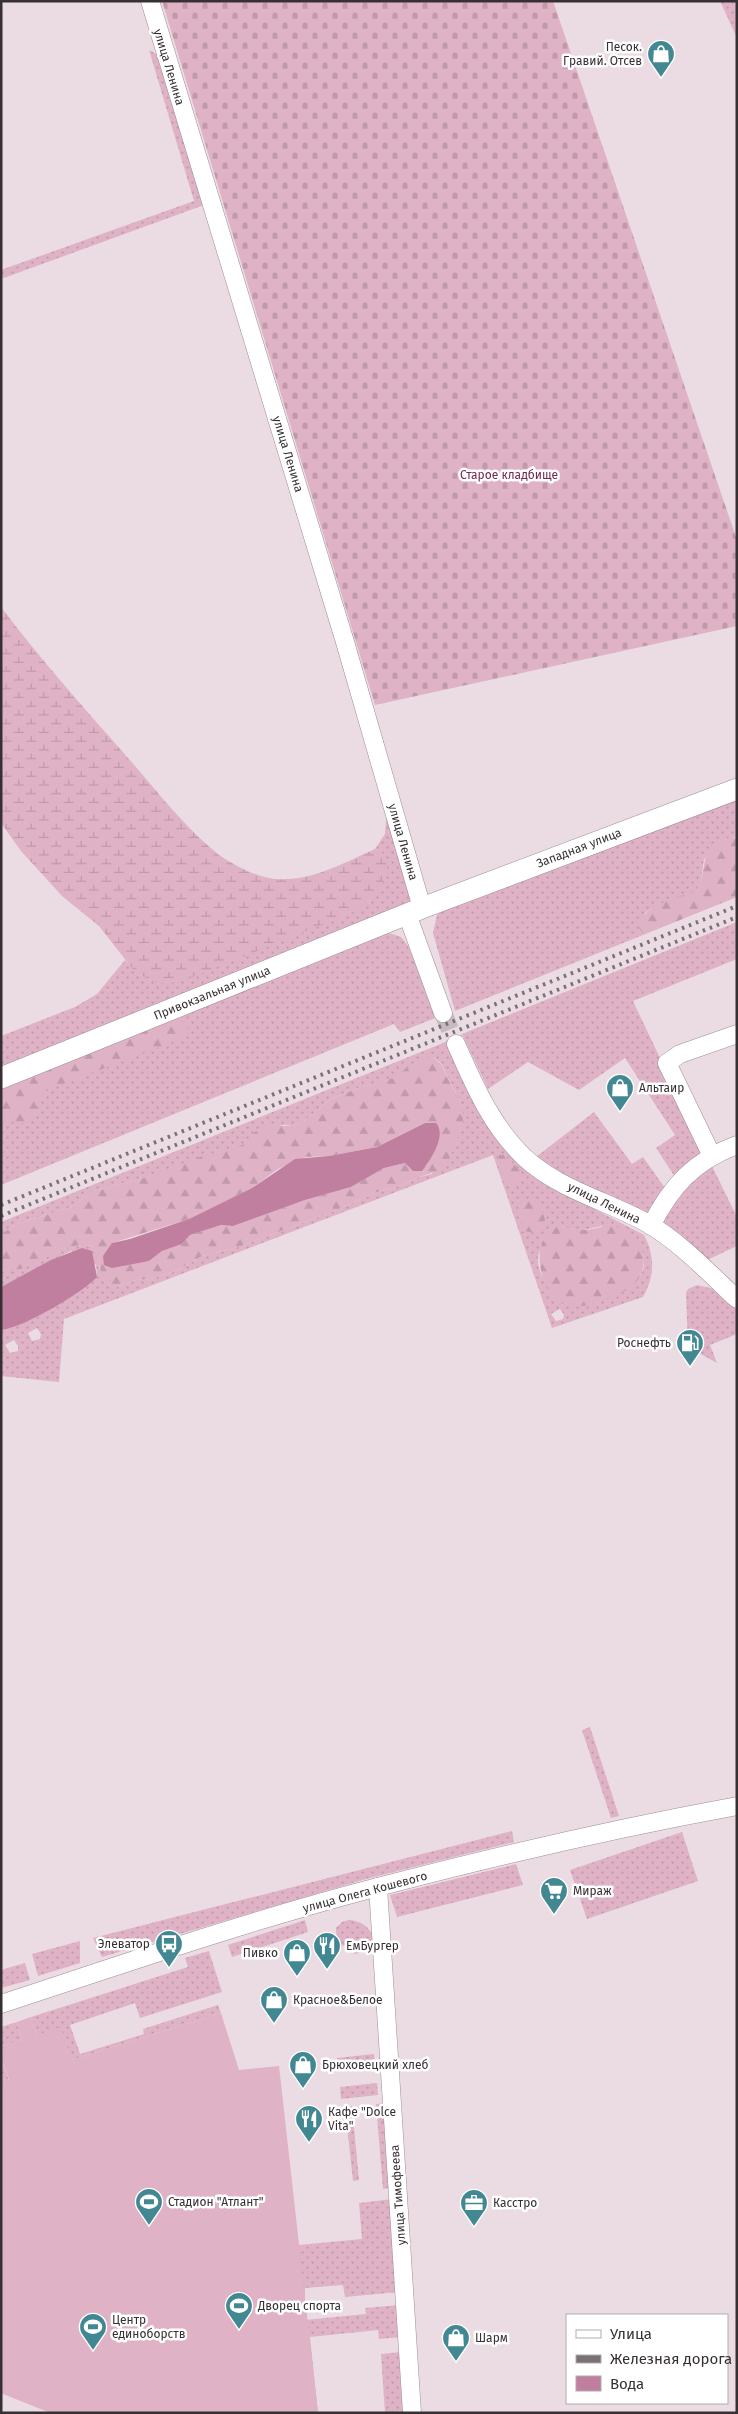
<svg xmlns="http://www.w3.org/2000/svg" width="738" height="2414" font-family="'Fira Sans',sans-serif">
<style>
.grass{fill:url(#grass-dots);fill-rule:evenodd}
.forest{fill:url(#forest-firs);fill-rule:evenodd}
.wetland{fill:url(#wetland-marsh)}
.cemetery{fill:url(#cemetery-stones)}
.pitch{fill:#dfb2c6}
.water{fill:#c07f9e}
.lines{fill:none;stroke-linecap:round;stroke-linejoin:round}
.minor-tunnel{stroke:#c7bac0;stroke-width:18;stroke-dasharray:18 9;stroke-linecap:butt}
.minor-casing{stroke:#9c8e94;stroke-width:19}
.major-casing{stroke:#9c8e94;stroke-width:22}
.minor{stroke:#fff;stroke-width:18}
.major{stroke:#fff;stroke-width:21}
.rail{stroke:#7a7175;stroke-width:4;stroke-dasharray:2.5 5;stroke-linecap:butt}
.labels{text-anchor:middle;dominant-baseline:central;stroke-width:5;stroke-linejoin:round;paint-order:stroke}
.poi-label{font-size:12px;fill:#363033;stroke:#fff;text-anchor:start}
.street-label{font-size:12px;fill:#363033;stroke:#fff}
.park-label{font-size:12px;fill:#742751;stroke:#fff}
</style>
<defs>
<pattern id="grass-dots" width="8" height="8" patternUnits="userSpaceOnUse" patternTransform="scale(1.25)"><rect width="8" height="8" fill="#dfb2c6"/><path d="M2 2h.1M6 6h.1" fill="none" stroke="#c099ab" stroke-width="1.8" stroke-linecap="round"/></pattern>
<pattern id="forest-firs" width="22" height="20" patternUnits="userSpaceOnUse" patternTransform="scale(1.25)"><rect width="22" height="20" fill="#dfb2c6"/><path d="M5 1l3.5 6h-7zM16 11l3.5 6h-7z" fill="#c099ab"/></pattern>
<pattern id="wetland-marsh" width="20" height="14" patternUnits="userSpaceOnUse" patternTransform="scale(1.25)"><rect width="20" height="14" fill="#dfb2c6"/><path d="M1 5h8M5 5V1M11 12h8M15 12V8" fill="none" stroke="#c099ab"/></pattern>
<pattern id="cemetery-stones" width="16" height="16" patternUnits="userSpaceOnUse" patternTransform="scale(1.25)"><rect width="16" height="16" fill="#dfb2c6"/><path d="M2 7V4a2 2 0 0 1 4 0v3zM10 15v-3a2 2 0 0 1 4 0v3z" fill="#c099ab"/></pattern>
</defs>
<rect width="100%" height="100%" fill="#ebdce3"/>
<g class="grass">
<path d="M720 1H737V38Z"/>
<path d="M149 50 158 55 204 205 1 279V270L194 201Z"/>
<path d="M737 799V838L731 837 704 859 701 881 697 891 653 908 645 913 639 929 643 935 455 1011 433 933 437 915 446 908Z"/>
<path d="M387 808 412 900 409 905 1 1069V1036L75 1007 97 994 125 960 136 972 152 981 369 902C384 881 390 876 381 850L375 849 385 834Z"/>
<path d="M737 922V959L633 1001 659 1056 660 1067 705 1154 675 1177 656 1148 675 1135 625 1058 579 1090 528 1062 488 1089 462 1034Z"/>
<path d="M389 933 401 937 408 946 438 1017 400 1032 394 1024 1 1185V1088Z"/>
<path d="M448 1041 471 1095 549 1185 644 1235C655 1256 655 1276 643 1297L552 1328 493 1155 64 1319 59 1382 1 1376V1330C23 1328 82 1293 97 1276L96 1265 71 1251 1 1287V1269C29 1277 59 1238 93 1246L98 1256 99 1268 118 1287 135 1280 151 1279 176 1271 202 1256 238 1247 337 1210 377 1192 403 1185 419 1177 432 1174 453 1150 463 1123V1108L441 1063 433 1057H427L394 1078 358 1088 331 1099 304 1121 293 1126 284 1125 257 1131 242 1145 140 1179 96 1190 69 1208 19 1223 1 1234V1222ZM560 1226 580 1231 601 1226 643 1253 644 1266 641 1275 559 1300C549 1288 532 1267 540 1251 545 1242 554 1234 560 1226ZM560 1309 564 1315 563 1319 556 1321 551 1314ZM37 1328 41 1334 40 1339 32 1341 28 1333ZM14 1340 18 1346V1351L10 1353 5 1345Z"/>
<path d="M594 1112 632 1164 643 1157 665 1188 646 1216 565 1177 536 1157Z"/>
<path d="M710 1162 737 1217V1246L705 1261 658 1224 669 1201Z"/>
<path d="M697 1285 714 1289 737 1310V1334L710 1345 717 1363 688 1347 686 1293 688 1289Z"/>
<path d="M590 1727 619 1816 611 1818 582 1730Z"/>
<path d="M512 1831 514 1842 366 1879 102 1957 93 1938Z"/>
<path d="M682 1832 698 1881 587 1919 570 1870Z"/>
<path d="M516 1864 523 1885 397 1917 390 1895Z"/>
<path d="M305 1920 308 1932 232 1957 228 1945Z"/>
<path d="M349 1920C366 1921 375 1933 376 1949L354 1954 352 1944 337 1947 336 1928 342 1922Z"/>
<path d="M80 1941V1963L38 1976 32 1954Z"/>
<path d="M209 1951 222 1992 140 2018 135 2003 70 2025 80 2054 144 2034 143 2029 218 2005 221 2013 72 2060 37 2035 31 2017 188 1967 185 1958Z"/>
<path d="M25 1963 30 1980 1 1988V1970Z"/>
<path d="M17 2022 22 2040 1 2046V2027Z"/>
<path d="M374 2054 375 2066 338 2070 337 2058Z"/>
<path d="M1 2057 9 2081 1 2083Z"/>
<path d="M377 2083 378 2095 341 2099 340 2087Z"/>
<path d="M386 2103 391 2188 383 2189 376 2104Z"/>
<path d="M352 2106 359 2180 353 2181 345 2107Z"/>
<path d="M392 2199 398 2292 345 2297 343 2285 305 2288V2297L211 2279 299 2245 362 2239 359 2203Z"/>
<path d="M399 2305 401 2337 379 2339 378 2330 310 2337 318 2413H51L1 2393V2350L366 2314 365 2308Z"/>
<path d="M402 2352 406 2413H385L381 2354Z"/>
</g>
<g class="forest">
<path d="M731 837 737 838V897L643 935 637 925C647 904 676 898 697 891 709 868 697 842 731 837Z"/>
<path d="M174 1019 187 1022 189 1033 183 1038 50 1089 42 1094 32 1121C21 1126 14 1119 1 1123V1088Z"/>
<path d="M427 1057H433L441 1064 463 1108V1123L459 1135 448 1163 441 1170 419 1177 403 1185 377 1192 337 1210 238 1247 202 1256 176 1271 151 1279 135 1280 118 1287 112 1288 105 1284 93 1246C59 1238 31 1278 1 1269V1234L19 1223 69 1208 96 1190 140 1179 206 1155 242 1145 257 1130 266 1126H293L304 1121 331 1099 358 1088 393 1078 415 1062ZM425 1123 432 1152 427 1165 413 1171 405 1163 384 1168 351 1187 305 1200 233 1226 221 1225 190 1235 182 1244 162 1251 149 1261 132 1263 112 1243 189 1219 252 1188 278 1169 306 1157 329 1156 377 1147Z"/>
<path d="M499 1155H504L520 1170 521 1179 512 1185C502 1180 498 1165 499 1155Z"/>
<path d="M532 1199C542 1204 544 1211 545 1222L536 1233 524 1231 518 1206 523 1201Z"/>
<path d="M560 1226C567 1227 575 1231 582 1230 594 1230 604 1224 616 1227 641 1233 653 1263 635 1283 629 1291 617 1294 608 1298 596 1303 581 1309 568 1305 540 1297 525 1239 560 1226Z"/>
</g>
<path class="wetland" d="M1 607C41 660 85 709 128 758 157 791 185 828 219 855 234 865 256 877 275 879 310 882 344 863 375 849L381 850C383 856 388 864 387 869 386 884 372 900 361 909L193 977 167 984 152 981 135 972 99 926 62 896 21 851 1 823Z"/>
<path class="cemetery" d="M162 1H553L737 540V626L375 705Z"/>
<path class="pitch" d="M221 2013 239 2070 279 2066 318 2413H51L1 2393V2083L9 2080 1 2057V2046L22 2040 17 2022 31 2017 37 2035 61 2027 72 2060Z"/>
<g class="water">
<path d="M425 1123H436C447 1135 431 1159 422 1171H413L405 1163 384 1168 351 1187 305 1200 233 1226 221 1225 190 1235 182 1244 162 1251 149 1261 112 1268 104 1265 103 1256 112 1243 130 1239 189 1219 252 1188 295 1159 329 1156 377 1147Z"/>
<path d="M82 1248 92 1251 97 1277C82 1293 23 1328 1 1330V1287L51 1260Z"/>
</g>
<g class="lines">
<path class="minor-tunnel" d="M443 1013 456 1044"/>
<defs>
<g id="minor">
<path d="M150 1 345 642 422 908"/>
<path d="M407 914 443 1013"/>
<path d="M456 1044C474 1085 491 1125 524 1157 558 1189 607 1201 647 1223 680 1242 709 1273 737 1299"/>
<path d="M712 1156 667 1063 680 1054 737 1034"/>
<path d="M651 1226C671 1186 694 1161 737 1145"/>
<path d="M378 1887 412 2413"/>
<path d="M1 2004C126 1963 251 1920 378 1887 496 1856 617 1828 737 1806"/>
</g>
<path id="major" d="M1 1078 422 908 737 789"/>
</defs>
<use href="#minor" class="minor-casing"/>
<use href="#major" class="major-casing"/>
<use href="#minor" class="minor"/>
<use href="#major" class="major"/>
<g class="rail">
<path d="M1 1205 737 906"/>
<path d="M1 1216 737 917"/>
</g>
</g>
<defs>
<symbol id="shop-pin" viewBox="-11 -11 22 30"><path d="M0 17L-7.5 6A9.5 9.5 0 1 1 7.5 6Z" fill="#428892" stroke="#fff"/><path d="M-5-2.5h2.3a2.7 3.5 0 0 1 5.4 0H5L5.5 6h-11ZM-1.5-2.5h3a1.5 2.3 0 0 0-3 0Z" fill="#fff"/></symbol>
<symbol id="fuel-pin" viewBox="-11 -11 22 30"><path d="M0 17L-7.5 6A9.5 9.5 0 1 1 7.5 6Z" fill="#428892" stroke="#fff"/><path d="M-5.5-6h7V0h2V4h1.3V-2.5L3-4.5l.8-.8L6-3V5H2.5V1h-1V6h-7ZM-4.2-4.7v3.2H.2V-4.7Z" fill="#fff"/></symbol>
<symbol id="supermarket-pin" viewBox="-11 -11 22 30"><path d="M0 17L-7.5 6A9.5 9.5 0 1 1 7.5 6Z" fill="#428892" stroke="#fff"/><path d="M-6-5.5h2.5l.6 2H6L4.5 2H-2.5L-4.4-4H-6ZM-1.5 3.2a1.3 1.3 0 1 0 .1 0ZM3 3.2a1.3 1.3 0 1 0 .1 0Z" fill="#fff"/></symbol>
<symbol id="bus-pin" viewBox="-11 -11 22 30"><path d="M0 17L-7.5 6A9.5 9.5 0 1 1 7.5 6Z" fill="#428892" stroke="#fff"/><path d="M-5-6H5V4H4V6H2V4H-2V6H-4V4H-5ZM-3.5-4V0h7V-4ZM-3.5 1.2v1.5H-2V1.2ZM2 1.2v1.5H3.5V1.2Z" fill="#fff"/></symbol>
<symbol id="restaurant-pin" viewBox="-11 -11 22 30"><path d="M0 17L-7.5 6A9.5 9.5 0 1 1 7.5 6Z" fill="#428892" stroke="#fff"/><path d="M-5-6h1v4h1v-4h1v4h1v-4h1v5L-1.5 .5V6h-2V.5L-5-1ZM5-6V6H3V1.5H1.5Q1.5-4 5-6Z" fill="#fff"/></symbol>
<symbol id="stadium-pin" viewBox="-11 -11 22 30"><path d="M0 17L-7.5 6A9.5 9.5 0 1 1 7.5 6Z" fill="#428892" stroke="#fff"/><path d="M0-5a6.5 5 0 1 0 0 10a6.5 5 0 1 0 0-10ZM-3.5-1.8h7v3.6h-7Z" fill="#fff"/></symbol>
<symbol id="office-pin" viewBox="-11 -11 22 30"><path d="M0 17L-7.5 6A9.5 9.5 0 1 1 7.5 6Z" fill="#428892" stroke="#fff"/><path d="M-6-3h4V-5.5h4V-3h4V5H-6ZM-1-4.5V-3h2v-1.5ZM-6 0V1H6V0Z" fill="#fff"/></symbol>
</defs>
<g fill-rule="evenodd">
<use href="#shop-pin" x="645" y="38" width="32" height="43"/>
<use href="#shop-pin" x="604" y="1072" width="32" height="43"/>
<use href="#fuel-pin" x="674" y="1327" width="32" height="43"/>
<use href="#supermarket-pin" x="538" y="1875" width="32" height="43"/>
<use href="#bus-pin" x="153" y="1928" width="32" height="43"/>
<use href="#restaurant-pin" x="311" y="1930" width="32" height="43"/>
<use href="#shop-pin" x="281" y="1937" width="32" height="43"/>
<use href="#shop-pin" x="258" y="1984" width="32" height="43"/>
<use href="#shop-pin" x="287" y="2049" width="32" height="43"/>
<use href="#restaurant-pin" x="293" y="2103" width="32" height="43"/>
<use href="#stadium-pin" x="133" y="2186" width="32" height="43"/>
<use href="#office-pin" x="458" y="2187" width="32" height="43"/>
<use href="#stadium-pin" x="223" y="2290" width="32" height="43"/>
<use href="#stadium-pin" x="77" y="2311" width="32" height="43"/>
<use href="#shop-pin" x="440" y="2322" width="32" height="43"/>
</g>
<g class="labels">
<g class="poi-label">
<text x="642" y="47" text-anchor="end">Песок.<tspan x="642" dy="14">Гравий. Отсев</tspan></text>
<text x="639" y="1088">Альтаир</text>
<text x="671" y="1343" text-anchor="end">Роснефть</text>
<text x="573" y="1891">Мираж</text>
<text x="150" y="1944" text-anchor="end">Элеватор</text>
<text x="346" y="1946">ЕмБургер</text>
<text x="278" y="1953" text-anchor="end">Пивко</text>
<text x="293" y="2000">Красное&amp;Белое</text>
<text x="322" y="2065">Брюховецкий хлеб</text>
<text x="328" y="2112">Кафе "Dolce<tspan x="328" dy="14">Vita"</tspan></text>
<text x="168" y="2202">Стадион "Атлант"</text>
<text x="493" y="2203">Касстро</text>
<text x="258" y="2306">Дворец спорта</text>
<text x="112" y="2320">Центр<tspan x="112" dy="14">единоборств</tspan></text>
<text x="475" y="2338">Шарм</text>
</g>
<g class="street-label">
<text transform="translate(169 67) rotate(73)">улица Ленина</text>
<text transform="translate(288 454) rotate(73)">улица Ленина</text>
<text transform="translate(403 842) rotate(74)">улица Ленина</text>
<text transform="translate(579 848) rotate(-21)">Западная улица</text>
<text transform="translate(212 993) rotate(-22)">Привокзальная улица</text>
<text transform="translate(604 1203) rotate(26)">улица Ленина</text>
<text transform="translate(365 1892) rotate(-15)">улица Олега Кошевого</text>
<text transform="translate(398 2195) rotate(-94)">улица Тимофеева</text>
</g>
<g class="park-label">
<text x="509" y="475">Старое кладбище</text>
</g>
</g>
<rect width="738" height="2414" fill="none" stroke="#363033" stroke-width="5"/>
<rect x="566" y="2314" width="162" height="90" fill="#ffffff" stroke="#afacad"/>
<rect x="576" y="2330" width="25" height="8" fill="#ffffff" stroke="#afacad"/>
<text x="610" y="2339" font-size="15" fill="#363033">Улица</text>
<rect x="576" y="2355" width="25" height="8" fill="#7a7175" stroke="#afacad"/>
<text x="610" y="2364" font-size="15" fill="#363033">Железная дорога</text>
<rect x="576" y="2376" width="25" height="15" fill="#c07f9e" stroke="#afacad"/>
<text x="610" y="2389" font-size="15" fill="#363033">Вода</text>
</svg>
